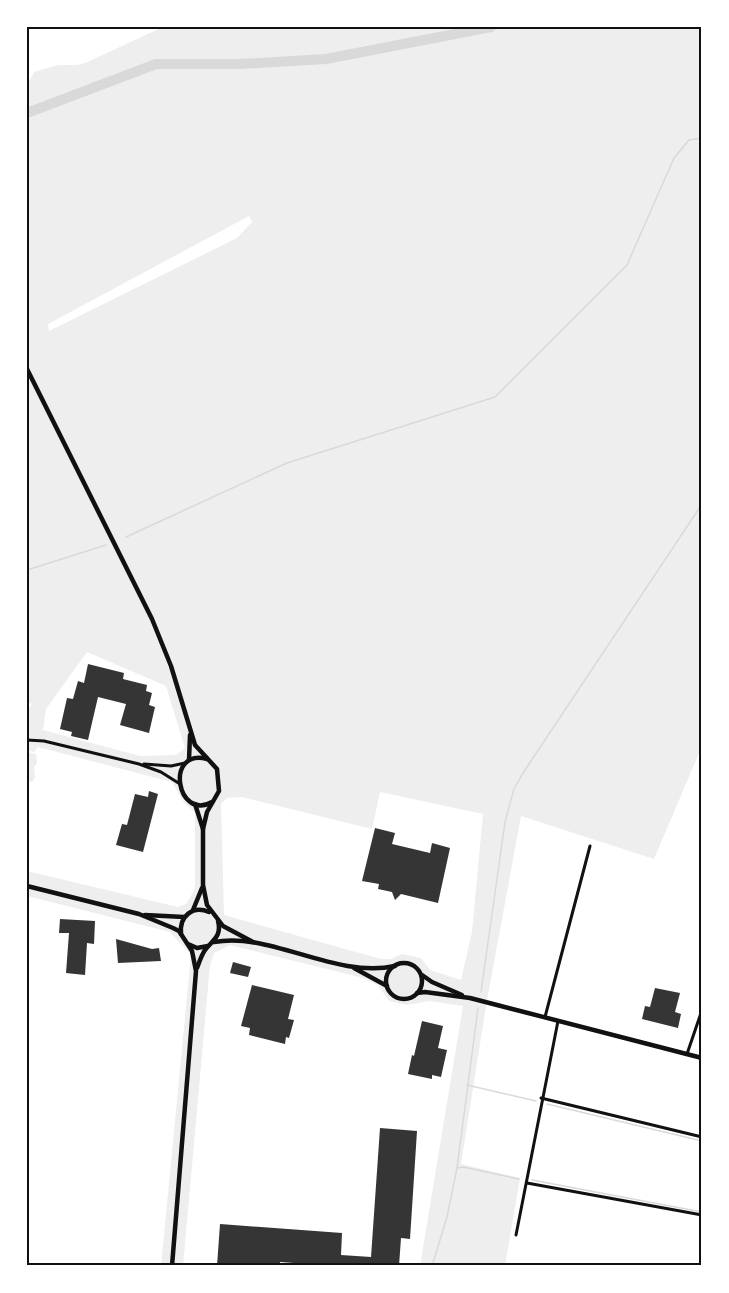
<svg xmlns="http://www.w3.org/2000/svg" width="729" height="1293" font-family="'Noto Serif',serif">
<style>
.green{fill:#eee;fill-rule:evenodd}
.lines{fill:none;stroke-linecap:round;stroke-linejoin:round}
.stream{stroke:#d9d9d9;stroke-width:1.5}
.river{stroke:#d9d9d9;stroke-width:10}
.building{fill:#353535}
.minor{stroke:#111;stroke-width:3}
.primary{stroke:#111;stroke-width:4.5}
.neatline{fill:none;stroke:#111;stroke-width:2}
</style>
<rect width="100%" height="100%" fill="#fff"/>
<g class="green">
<path d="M163 27H702V746L654 859 521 816 486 1006 461 1164 520 1178 505 1266H420L463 1006 429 1001 407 1005 389 1001 378 985 363 978 230 945 214 953 210 965 183 1266H161L191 955 170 932 27 896V871L178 907 186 904 195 889V812L185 804 172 782 38 747 34 752 27 750V711L32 704 27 702V86L34 72 58 65H77L85 63ZM249 216 252 222 237 238 49 331 48 324ZM87 652 166 686 185 748 176 755 140 756 43 730 46 709ZM380 792 483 814 472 932 461 980 430 970 421 958 402 954 391 959H381L224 915 221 804 227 798 242 797 372 829Z"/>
<path d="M27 752 36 754 37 763 34 767 35 778 32 782 27 781Z"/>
</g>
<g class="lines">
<g class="stream">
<path d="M126 537 287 463 495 397 627 265 674 158 689 140 702 138"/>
<path d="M27 570 106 545"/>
<path d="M481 992 505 822 514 789 523 773 702 504"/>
<path d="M467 1085 536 1101"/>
<path d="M547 1104 702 1141"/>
<path d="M458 1168 463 1167 519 1179"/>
<path d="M532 1180 702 1212"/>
<path d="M432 1266 447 1217 457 1168 478 1008"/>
</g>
<path class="river" d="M27 113 156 64H240L326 59 491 27"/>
</g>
<g class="building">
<path d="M88 664 124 673 123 679 147 685 146 691 152 693 149 705 155 707 149 733 120 725 126 704 98 697 88 740 71 736 72 732 60 729 67 698 73 699 78 681 84 683Z"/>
<path d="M149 791 158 794 143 852 116 845 122 824 127 825 135 794 148 797Z"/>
<path d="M375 828 395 833 392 844 430 853 432 843 450 848 438 903 401 894 395 900 392 892 378 889 379 884 362 881Z"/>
<path d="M60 919 95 921 94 944 87 943 85 975 66 973 69 933H59Z"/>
<path d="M116 939 152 949 159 948 161 961 118 963Z"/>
<path d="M233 962 251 967 248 977 230 973Z"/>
<path d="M252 985 294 995 288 1019 294 1020 289 1038 286 1037 285 1044 249 1035 250 1028 241 1026Z"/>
<path d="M655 988 680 993 675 1012 681 1014 678 1028 642 1019 645 1006 650 1007Z"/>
<path d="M422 1021 443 1026 438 1048 447 1050 441 1077 432 1075V1079L408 1074 412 1055 414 1056Z"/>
<path d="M380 1128 417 1131 410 1239 401 1238 399 1266H336L280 1262V1266H217L220 1224 342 1233 341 1255 371 1257Z"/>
</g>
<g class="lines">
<g class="minor">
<path d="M27 740 44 741 139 764 161 772 180 784"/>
<path d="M144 764 171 766 185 763"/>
<path d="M545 1017 590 846"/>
<path d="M687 1054 702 1010"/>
<path d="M541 1098 702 1137"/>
<path d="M527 1183 702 1215"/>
<path d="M516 1235 558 1021"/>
</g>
<g class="primary">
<path d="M27 369 152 619 171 666 195 745 217 769 219 791 207 812 203 829"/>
<path d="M207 759C164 748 177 822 212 802"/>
<path d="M189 760 190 735"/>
<path d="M195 804 203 829V885L207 905 223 926 253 942"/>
<path d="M27 886 139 914 173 928 179 931 192 951 196 971 172 1266"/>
<path d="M193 910 202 888"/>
<path d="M145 915 184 917"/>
<path d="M181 934C179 916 193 905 209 912"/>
<path d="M214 942C270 931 334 979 395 966"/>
<path d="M188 944 197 948 208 946"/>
<circle cx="404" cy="981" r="18"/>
<path d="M197 968C199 963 201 956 205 950 213 940 222 936 218 921"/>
<path d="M354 968 387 986"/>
<path d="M422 975 432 982 462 995"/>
<path d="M417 993 425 992 470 998 702 1058"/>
</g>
</g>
<rect width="729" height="1293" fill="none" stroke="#ffffff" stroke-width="57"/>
<rect x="28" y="28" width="672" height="1236" class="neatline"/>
</svg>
